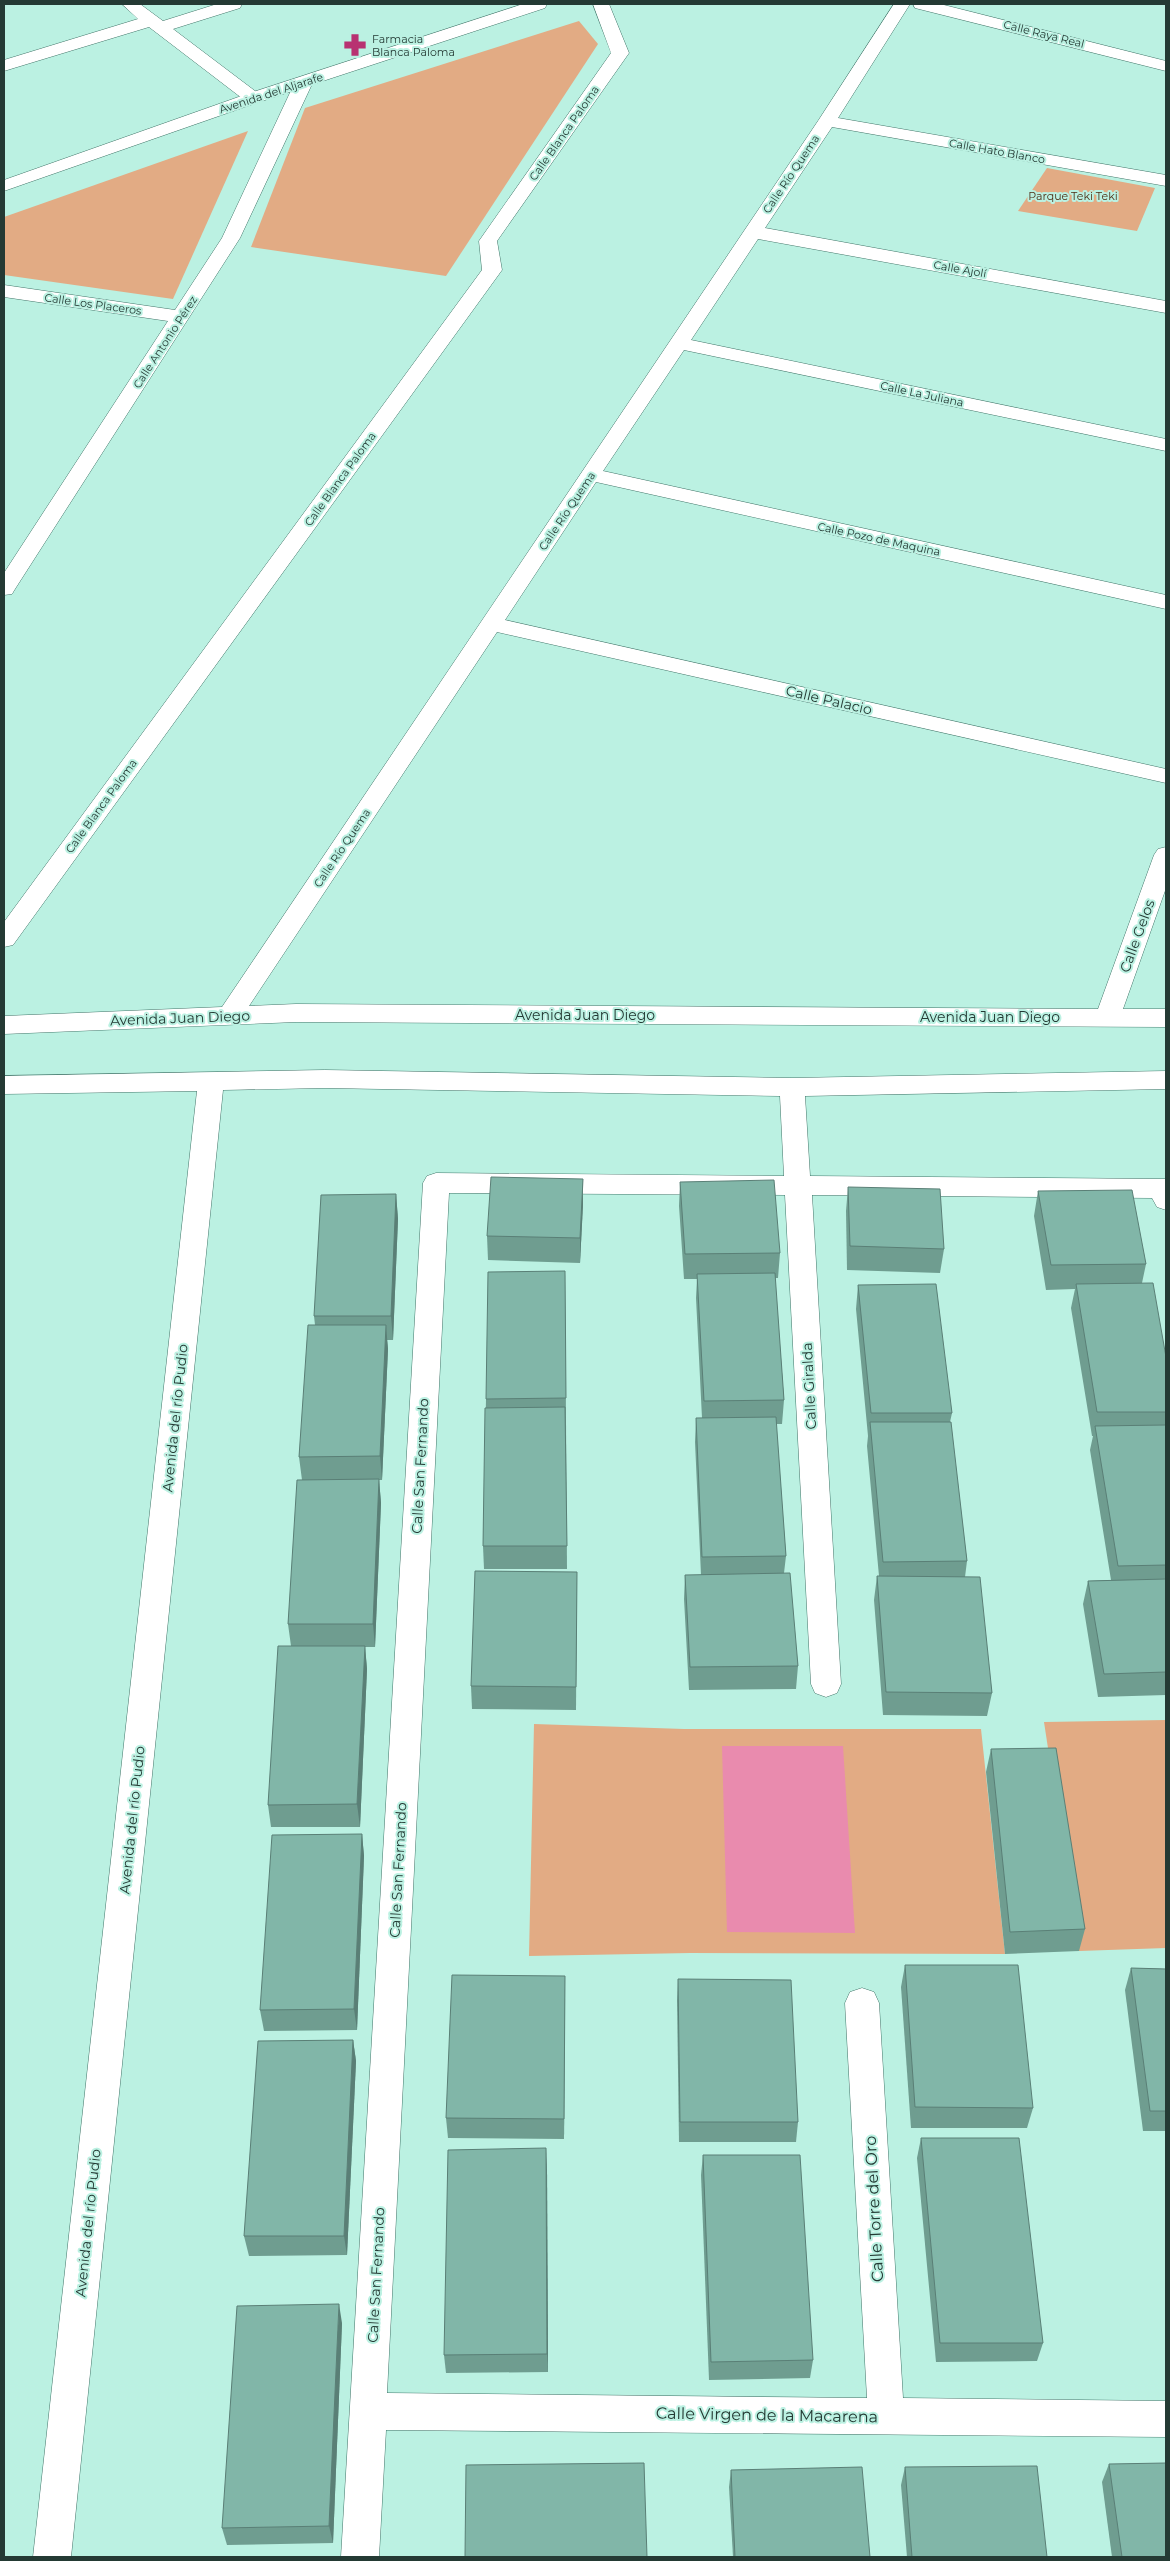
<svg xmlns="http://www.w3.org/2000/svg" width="1170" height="2561" font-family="Montserrat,sans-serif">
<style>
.green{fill:#e2ab84}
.water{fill:#e98bae}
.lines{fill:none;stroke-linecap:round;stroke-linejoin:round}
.minor-casing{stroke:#43766a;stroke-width:1}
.major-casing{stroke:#43766a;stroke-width:1}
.minor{fill:#fff;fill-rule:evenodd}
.major{fill:#fff;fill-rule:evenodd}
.wall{fill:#6f9d90}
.shaded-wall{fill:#5a7f76}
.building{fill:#81b6a8;stroke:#5a7f76}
.labels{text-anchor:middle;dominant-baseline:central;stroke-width:4;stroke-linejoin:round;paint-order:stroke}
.far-street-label{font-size:11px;fill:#243a34;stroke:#bbf1e2}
.far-poi-label{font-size:11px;fill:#243a34;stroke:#bbf1e2;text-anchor:start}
.far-park-label{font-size:11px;fill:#4d2d14;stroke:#bbf1e2}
.street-label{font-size:14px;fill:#243a34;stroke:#bbf1e2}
.near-street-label{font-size:16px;fill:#243a34;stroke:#bbf1e2}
</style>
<rect width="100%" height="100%" fill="#bbf1e2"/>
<g class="green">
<path d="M579 21 598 44 446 276 251 247 305 108Z"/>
<path d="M248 131 173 299 4 275V217Z"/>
<path d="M1047 168 1155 188 1137 231 1018 211Z"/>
<path d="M1166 1720V1948L1079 1951 1044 1722Z"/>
<path d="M534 1724 684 1729H981L1005 1954 690 1953 529 1956Z"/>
</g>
<path class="water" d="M722 1746H843L855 1933 727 1932Z"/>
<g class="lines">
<defs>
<g id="minor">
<path d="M122 4H140L163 21 217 4H242L240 8 173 29 259 94 262 98 259 102H247L149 27 4 71V60L138 19Z"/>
<path d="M593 4H609L629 53 497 241 502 270 13 945 4 947V922L482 270 479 241 611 53Z"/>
<path d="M894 4H910L838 118 1166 175V186L832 127 765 228 1166 301V313L758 239 691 340 1166 439V451L684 350 603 471 1166 595V609L596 482 505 620 1166 769V783L497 632 249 1006 296 1004 1098 1009 1154 855 1158 849 1166 847V888L1123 1009H1166V1027L296 1022 4 1034V1016L222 1007 818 121Z"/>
<path d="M913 4H940L1166 61V71L915 8Z"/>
<path d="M304 77 310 78 313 82 240 238 15 589 12 594 4 595V573L168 321 4 297V285L175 310 222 238 295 82 298 78Z"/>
<path d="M325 1070 792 1078 1166 1071V1089L805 1096 810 1176 1166 1179V1210L1157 1207 1152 1198 812 1195 841 1684 837 1693 826 1697 815 1693 811 1684 785 1195 449 1193 387 2393 867 2398 845 2003 850 1992 862 1988 874 1992 879 2003 903 2398 1166 2401V2437L386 2430 379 2557H341L423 1183 427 1176 436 1173 784 1176 780 1096 325 1088 223 1090 71 2557H33L197 1091 4 1094V1076Z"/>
</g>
<path id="major" d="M523 4H547L545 8 259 102 4 191V180L247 94Z"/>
</defs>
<use href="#minor" class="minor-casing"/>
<use href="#major" class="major-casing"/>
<use href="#minor" class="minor"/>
<use href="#major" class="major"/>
</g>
<g class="wall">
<path d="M583 1179V1204L580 1263 488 1260 487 1236Z"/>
<path d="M680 1182 780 1253 778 1278H775L784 1400 782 1424H776L786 1556 784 1573 798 1666 796 1689 689 1690 684 1599 685 1575H701L695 1442 696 1418H702L696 1298 697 1279H684L679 1206Z"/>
<path d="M848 1187 944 1249 940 1273 847 1270 846 1211Z"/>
<path d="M1038 1191 1146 1264 1142 1283 1166 1357V1695L1098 1697 1083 1604 1088 1581 1111 1580 1090 1450 1093 1436H1092L1071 1308 1075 1289 1046 1290 1034 1216Z"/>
<path d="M396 1194 398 1219 393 1340H387L388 1349 382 1480H379L381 1503 375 1647H365L367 1669 360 1827H271L268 1805 291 1646 288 1624 302 1480 299 1457 315 1325 314 1316Z"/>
<path d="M565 1271 567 1569H484L483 1546 486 1399Z"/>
<path d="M858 1285 952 1413 950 1422 967 1561 965 1577 992 1693 987 1716 883 1715 874 1600 877 1576H879L867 1446 868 1436 856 1309Z"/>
<path d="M577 1572 576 1710 472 1709 471 1686Z"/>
<path d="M991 1749 1085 1929 1079 1951 1005 1954 986 1772Z"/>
<path d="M362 1834 364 1856 357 2030 264 2031 260 2010Z"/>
<path d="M905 1965 1033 2108 1027 2128H911L901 1987Z"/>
<path d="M1131 1968 1166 1969V2131H1143L1125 1990Z"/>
<path d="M565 1976 564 2139 448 2138 446 2118Z"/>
<path d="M678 1979 798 2122 796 2142H679L677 2000Z"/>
<path d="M353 2040 356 2061 347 2255 249 2256 244 2236Z"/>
<path d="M921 2138 1043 2343 1037 2361 936 2362 917 2158Z"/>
<path d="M703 2155 813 2360 810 2378 709 2380 701 2175Z"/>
<path d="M547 2168 548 2372 446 2373 444 2355Z"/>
<path d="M342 2323 333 2543 227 2545 222 2528Z"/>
<path d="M1109 2464 1166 2557H1112L1102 2482Z"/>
<path d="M905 2467 1047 2557H907L901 2485Z"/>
<path d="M731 2470 870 2557H733L729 2487Z"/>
</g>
<g class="shaded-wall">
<path d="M583 1179V1204L580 1263V1238Z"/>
<path d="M396 1194 398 1219 393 1340 391 1316Z"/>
<path d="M386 1325 388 1349 382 1480 380 1456Z"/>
<path d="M379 1479 381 1503 375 1647 373 1624Z"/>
<path d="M365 1646 367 1669 360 1827 357 1804Z"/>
<path d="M362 1834 364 1856 357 2030 354 2009Z"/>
<path d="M565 1976V1997L564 2139V2119Z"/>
<path d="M353 2040 356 2061 347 2255 344 2236Z"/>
<path d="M546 2148 547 2168 548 2372 547 2354Z"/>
<path d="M339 2304 342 2323 333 2543 329 2526Z"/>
</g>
<g class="building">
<path d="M491 1177 583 1179 580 1238 487 1236Z"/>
<path d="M774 1180 780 1253 685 1254 680 1182Z"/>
<path d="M848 1187 940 1189 944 1249 850 1246Z"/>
<path d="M1132 1190 1146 1264 1051 1265 1038 1191Z"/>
<path d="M396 1194 391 1316H314L321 1195Z"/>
<path d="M565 1271 566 1398 486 1399 488 1272Z"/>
<path d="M775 1273 784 1400 704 1401 697 1274Z"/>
<path d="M1153 1283 1166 1357V1412H1097L1076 1284Z"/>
<path d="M936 1284 952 1413H871L858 1285Z"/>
<path d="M308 1325H386L380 1456 299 1457Z"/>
<path d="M565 1407 567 1546H483L485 1408Z"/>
<path d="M776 1417 786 1556 702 1557 696 1418Z"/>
<path d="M870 1422H951L967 1561 883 1562Z"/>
<path d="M1166 1425V1565L1118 1566 1095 1426Z"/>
<path d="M379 1479 373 1624H288L297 1480Z"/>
<path d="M475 1571 577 1572 576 1687 471 1686Z"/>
<path d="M790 1573 798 1666 690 1667 685 1575Z"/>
<path d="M877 1576 980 1577 992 1693 886 1692Z"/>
<path d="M1166 1579V1672L1104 1674 1088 1581Z"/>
<path d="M278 1646H365L357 1804 268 1805Z"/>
<path d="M1056 1748 1085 1929 1010 1932 991 1749Z"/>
<path d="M362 1834 354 2009 260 2010 272 1835Z"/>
<path d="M905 1965H1018L1033 2108 915 2107Z"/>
<path d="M1131 1968 1166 1969V2111H1150Z"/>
<path d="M452 1975 565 1976 564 2119 446 2118Z"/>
<path d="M678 1979 791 1980 798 2122H680Z"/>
<path d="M353 2040 344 2236H244L258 2041Z"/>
<path d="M921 2138H1019L1043 2343H940Z"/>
<path d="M546 2148 547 2354 444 2355 448 2150Z"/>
<path d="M703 2155H800L813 2360 711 2362Z"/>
<path d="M339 2304 329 2526 222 2528 237 2306Z"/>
<path d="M644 2463 647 2557H465L466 2465Z"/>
<path d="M1166 2463V2557H1122L1109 2464Z"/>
<path d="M1037 2466 1047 2557H912L905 2467Z"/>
<path d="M862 2467 870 2557H735L731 2470Z"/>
</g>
<defs>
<symbol id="pharmacy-bare" viewBox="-9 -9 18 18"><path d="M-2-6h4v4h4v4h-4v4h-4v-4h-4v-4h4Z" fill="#b83171" stroke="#bbf1e2" stroke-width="2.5" paint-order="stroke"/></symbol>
</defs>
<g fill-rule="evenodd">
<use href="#pharmacy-bare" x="339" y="29" width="32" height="32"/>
</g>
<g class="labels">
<g class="far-street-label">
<text transform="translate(1044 34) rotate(14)">Calle Raya Real</text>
<text transform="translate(271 93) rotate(-18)">Avenida del Aljarafe</text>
<text transform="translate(564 133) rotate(-55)">Calle Blanca Paloma</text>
<text transform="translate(997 151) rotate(10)">Calle Hato Blanco</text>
<text transform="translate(791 174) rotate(-56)">Calle Río Quema</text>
<text transform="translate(960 269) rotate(10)">Calle Ajolí</text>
<text transform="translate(93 304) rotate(8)">Calle Los Placeros</text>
<text transform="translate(165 342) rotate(-57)">Calle Antonio Pérez</text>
<text transform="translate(922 394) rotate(12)">Calle La Juliana</text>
<text transform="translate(340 479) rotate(-54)">Calle Blanca Paloma</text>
<text transform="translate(567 511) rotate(-56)">Calle Río Quema</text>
<text transform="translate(879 539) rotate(12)">Calle Pozo de Maquina</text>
<text transform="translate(101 806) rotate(-54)">Calle Blanca Paloma</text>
<text transform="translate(342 848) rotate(-56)">Calle Río Quema</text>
</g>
<g class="far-poi-label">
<text x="372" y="39">Farmacia<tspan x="372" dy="13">Blanca Paloma</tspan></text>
</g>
<g class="far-park-label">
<text x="1073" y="196">Parque Teki Teki</text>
</g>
<g class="street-label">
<text transform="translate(829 700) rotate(13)">Calle Palacio</text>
<text transform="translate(1137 936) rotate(-70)">Calle Gelos</text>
<text x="585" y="1015">Avenida Juan Diego</text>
<text x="990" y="1017">Avenida Juan Diego</text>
<text transform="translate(180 1018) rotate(-2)">Avenida Juan Diego</text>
<text transform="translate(809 1386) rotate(-93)">Calle Giralda</text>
<text transform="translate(175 1418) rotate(-84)">Avenida del río Pudio</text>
<text transform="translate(420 1466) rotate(-87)">Calle San Fernando</text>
<text transform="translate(132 1820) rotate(-84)">Avenida del río Pudio</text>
<text transform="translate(398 1870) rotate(-87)">Calle San Fernando</text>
<text transform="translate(88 2223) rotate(-84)">Avenida del río Pudio</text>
<text transform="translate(376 2275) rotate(-87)">Calle San Fernando</text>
</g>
<g class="near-street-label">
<text transform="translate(874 2209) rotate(-93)">Calle Torre del Oro</text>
<text transform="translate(767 2415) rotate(1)">Calle Virgen de la Macarena</text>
</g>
</g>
<rect width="1170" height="2561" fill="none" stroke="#243a34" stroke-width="10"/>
</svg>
